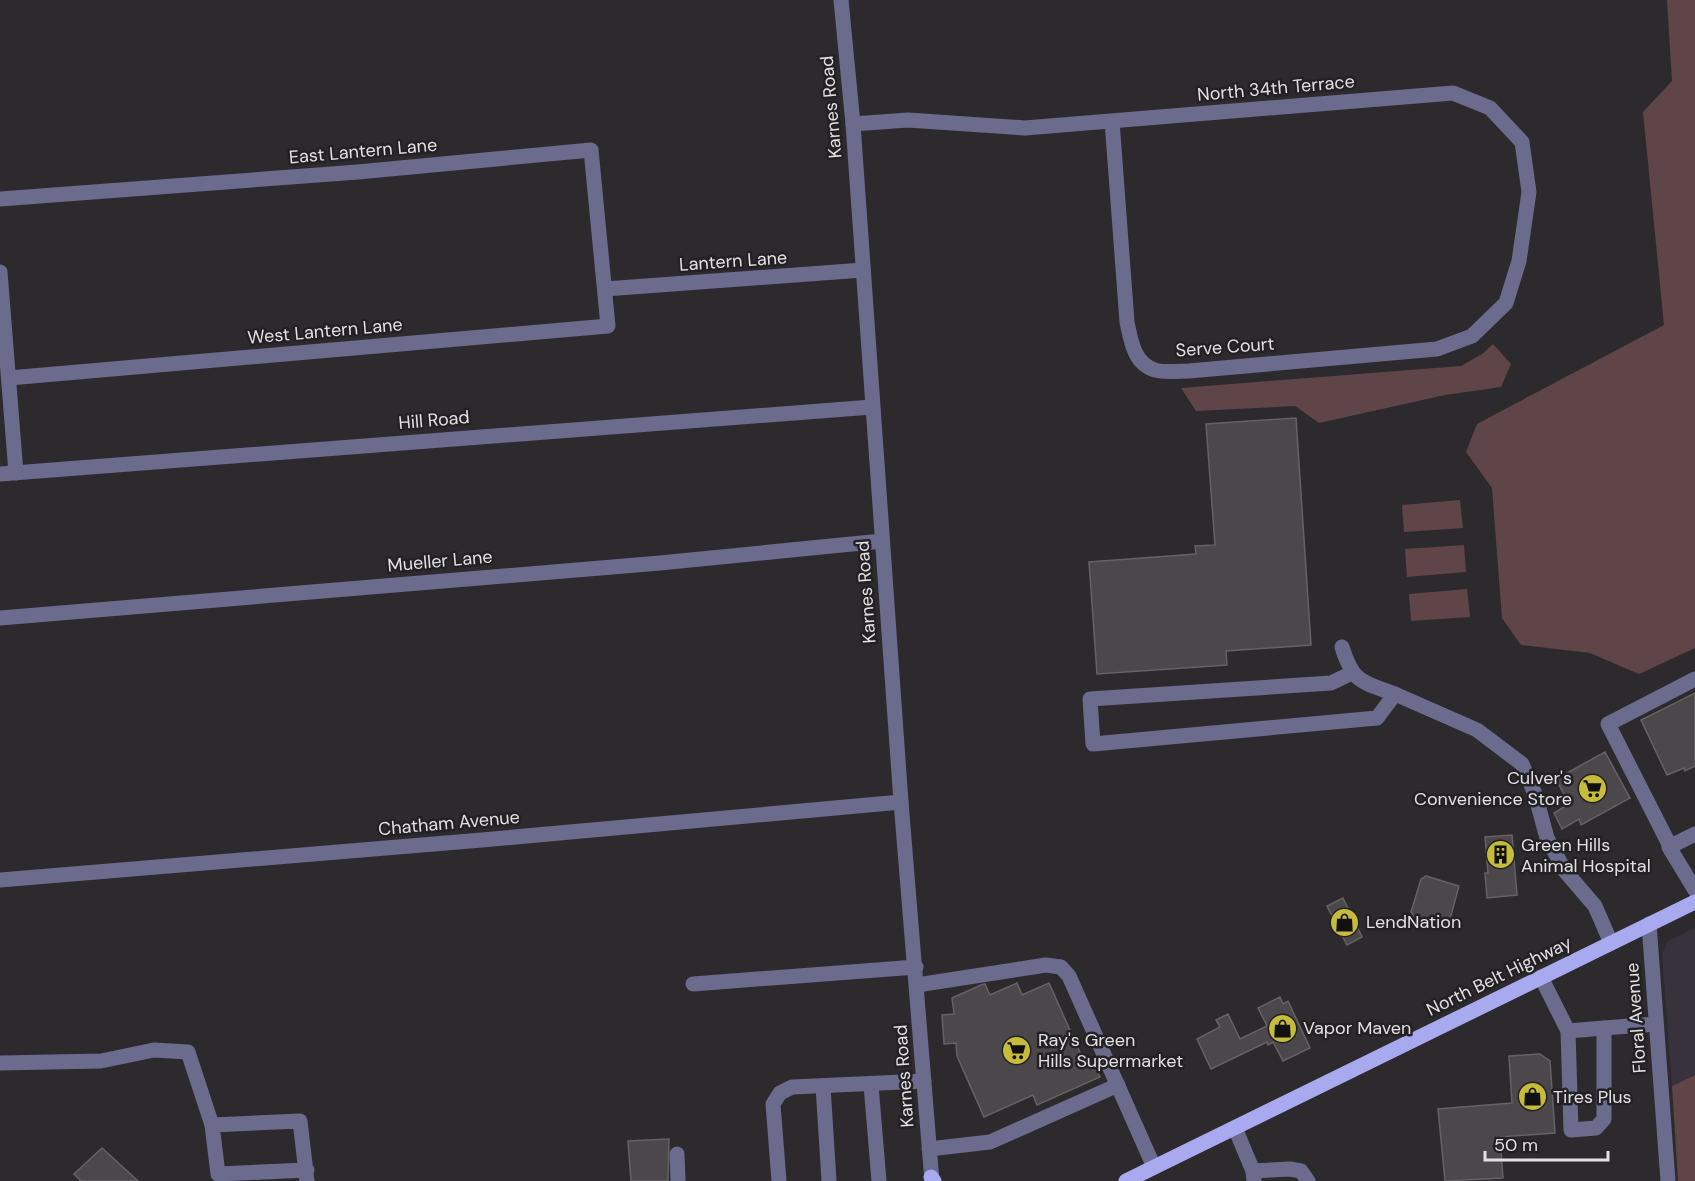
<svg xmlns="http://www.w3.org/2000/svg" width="1695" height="1181" font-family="'DM Sans',sans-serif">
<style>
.built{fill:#37323b}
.green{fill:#5f4547}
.building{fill:#4c474a;stroke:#666163;stroke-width:1.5}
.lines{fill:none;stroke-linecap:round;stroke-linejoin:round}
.minor{stroke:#6a6b8d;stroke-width:15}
.major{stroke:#a8a9ef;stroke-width:15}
.labels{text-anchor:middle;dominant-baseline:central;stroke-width:5;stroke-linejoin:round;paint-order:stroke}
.street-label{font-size:18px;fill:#e1e0e2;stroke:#232124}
.poi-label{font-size:18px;fill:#e1e0e2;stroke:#232124;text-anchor:start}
</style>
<rect width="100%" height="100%" fill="#2d2a2e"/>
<path class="built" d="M1695 928V1075L1672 1086 1662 953 1668 941Z"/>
<g class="green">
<path d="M1667 0H1695V648L1639 674 1590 653 1521 645 1502 618 1492 488 1466 452 1477 424 1664 325 1643 112 1672 81Z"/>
<path d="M1493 344 1511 364 1501 387 1445 395 1319 423 1295 406 1196 411 1181 388 1461 366 1482 354Z"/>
<path d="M1460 500 1463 528 1404 532 1402 505Z"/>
<path d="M1464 545 1466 572 1407 577 1405 549Z"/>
<path d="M1467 589 1470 617 1411 621 1409 594Z"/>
<path d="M1695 1075V1181H1678L1672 1086Z"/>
</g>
<g class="building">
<path d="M1296 418 1311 645 1226 651 1227 665 1097 674 1089 562 1196 554 1195 546 1215 545 1206 424Z"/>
<path d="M1695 693V766L1685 771 1684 768 1667 775 1641 720Z"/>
<path d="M1605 752 1630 798 1581 825 1579 819 1562 829 1554 813 1569 804 1556 779Z"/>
<path d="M1512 835 1517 895 1487 898 1485 873H1488L1485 837Z"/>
<path d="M1426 876 1459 886 1449 923 1442 927 1414 917 1411 912 1421 879Z"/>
<path d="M1343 898 1362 937 1347 945 1327 906Z"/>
<path d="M1017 983 1022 995 1049 983 1086 1066 1093 1063 1100 1077 1037 1105 1033 1095 984 1117 957 1056 956 1043 944 1044 942 1015 954 1014 952 998 981 985 985 984 990 995Z"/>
<path d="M1280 997 1283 1004 1288 1001 1310 1048 1283 1061 1273 1042 1268 1045 1267 1042 1211 1069 1197 1039 1220 1027 1216 1020 1228 1014 1240 1039 1267 1026 1258 1008Z"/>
<path d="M1540 1054 1550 1061 1555 1133 1500 1137 1503 1178 1445 1181 1438 1109 1512 1103 1509 1056Z"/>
<path d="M669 1139 668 1181H631L628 1141Z"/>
<path d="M102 1148 138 1181H81L74 1174Z"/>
</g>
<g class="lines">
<g class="minor">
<path d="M841 0 853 124 901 802 932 1181"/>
<path d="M853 124 908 120 1025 128 1453 93 1490 108 1522 142 1529 192 1519 261 1506 303 1472 336 1437 349 1189 371C1179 371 1164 373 1155 370 1134 364 1131 341 1127 322L1112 121"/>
<path d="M0 199 358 172 591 150 608 326 9 378"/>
<path d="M0 272 16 473"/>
<path d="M605 289 863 270"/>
<path d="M0 474 872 407"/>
<path d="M0 618 660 563 882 541"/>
<path d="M1342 647C1353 683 1362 682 1395 694"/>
<path d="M1352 673 1331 683 1090 699 1093 744 1377 718 1395 694 1477 730 1522 764 1535 794 1547 838 1565 871 1595 906 1611 943"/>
<path d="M1695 834 1669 847 1695 890"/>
<path d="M1670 846 1608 724 1695 679"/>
<path d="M0 880 482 840 901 802"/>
<path d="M1649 924 1668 1181"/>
<path d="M1541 977 1568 1031 1571 1130 1596 1128 1604 1119V1028L1656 1024"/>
<path d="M693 984 916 967"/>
<path d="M917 985 1046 965 1061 967 1069 976 1154 1167"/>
<path d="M1568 1031 1604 1028"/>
<path d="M0 1063 101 1061 154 1050 188 1052 212 1125"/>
<path d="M871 1085 879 1181"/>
<path d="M823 1086 829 1181"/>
<path d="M1235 1128 1253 1171 1254 1181"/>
<path d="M929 1149 990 1142 1118 1085"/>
<path d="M677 1154 678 1181"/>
<path d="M307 1170 218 1174 212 1125 300 1121 307 1181"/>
<path d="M1253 1171 1290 1169 1301 1171 1308 1181"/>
<path d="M779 1181 773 1104 780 1093 792 1087 924 1081"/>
</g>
<g class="major">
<path d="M931 1177 934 1181"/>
<path d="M1126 1181 1695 902"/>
</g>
</g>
<defs>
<symbol id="supermarket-disc" viewBox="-11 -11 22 22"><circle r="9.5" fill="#c7bb3b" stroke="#232124"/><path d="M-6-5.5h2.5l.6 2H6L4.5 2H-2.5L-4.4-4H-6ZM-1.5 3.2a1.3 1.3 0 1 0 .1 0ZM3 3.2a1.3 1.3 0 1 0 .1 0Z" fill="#111"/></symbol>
<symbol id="building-disc" viewBox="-11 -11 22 22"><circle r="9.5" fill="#c7bb3b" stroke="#232124"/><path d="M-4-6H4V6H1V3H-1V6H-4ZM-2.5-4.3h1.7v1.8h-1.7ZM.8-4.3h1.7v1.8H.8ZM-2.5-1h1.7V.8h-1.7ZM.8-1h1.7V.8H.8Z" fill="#111"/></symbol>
<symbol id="shop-disc" viewBox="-11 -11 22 22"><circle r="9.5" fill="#c7bb3b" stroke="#232124"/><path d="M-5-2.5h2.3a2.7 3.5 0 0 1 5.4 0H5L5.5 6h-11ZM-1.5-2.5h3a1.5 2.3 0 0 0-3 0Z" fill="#111"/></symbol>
</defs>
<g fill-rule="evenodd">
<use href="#supermarket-disc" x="1576" y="772" width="33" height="33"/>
<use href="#building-disc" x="1484" y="838" width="33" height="33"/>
<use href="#shop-disc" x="1328" y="906" width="33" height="33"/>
<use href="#shop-disc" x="1266" y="1012" width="33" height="33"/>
<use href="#supermarket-disc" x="1000" y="1034" width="33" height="33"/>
<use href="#shop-disc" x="1516" y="1080" width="33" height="33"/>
</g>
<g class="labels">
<g class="street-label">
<text transform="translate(1276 88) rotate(-5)">North 34th Terrace</text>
<text transform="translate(831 107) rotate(-95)">Karnes Road</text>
<text transform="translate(363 151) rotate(-5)">East Lantern Lane</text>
<text transform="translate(733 261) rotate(-4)">Lantern Lane</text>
<text transform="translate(325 331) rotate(-5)">West Lantern Lane</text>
<text transform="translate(1225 347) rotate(-4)">Serve Court</text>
<text transform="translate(434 420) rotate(-5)">Hill Road</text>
<text transform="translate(440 561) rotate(-5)">Mueller Lane</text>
<text transform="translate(866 592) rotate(-94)">Karnes Road</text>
<text transform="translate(449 823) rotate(-5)">Chatham Avenue</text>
<text transform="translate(1499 976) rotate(-26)">North Belt Highway</text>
<text transform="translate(1636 1018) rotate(-94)">Floral Avenue</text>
<text transform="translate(904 1076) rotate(-94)">Karnes Road</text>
</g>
<g class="poi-label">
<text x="1572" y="778" text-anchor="end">Culver's<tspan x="1572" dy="21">Convenience Store</tspan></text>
<text x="1521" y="845">Green Hills<tspan x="1521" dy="21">Animal Hospital</tspan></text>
<text x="1366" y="922">LendNation</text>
<text x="1303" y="1028">Vapor Maven</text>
<text x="1038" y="1040">Ray's Green<tspan x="1038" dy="21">Hills Supermarket</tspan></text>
<text x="1553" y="1097">Tires Plus</text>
</g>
</g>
<path d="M1485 1151v9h123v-9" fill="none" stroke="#e1e0e2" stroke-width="3"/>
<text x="1494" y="1151" font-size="18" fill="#e1e0e2" stroke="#232124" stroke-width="4.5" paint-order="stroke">50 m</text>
</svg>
